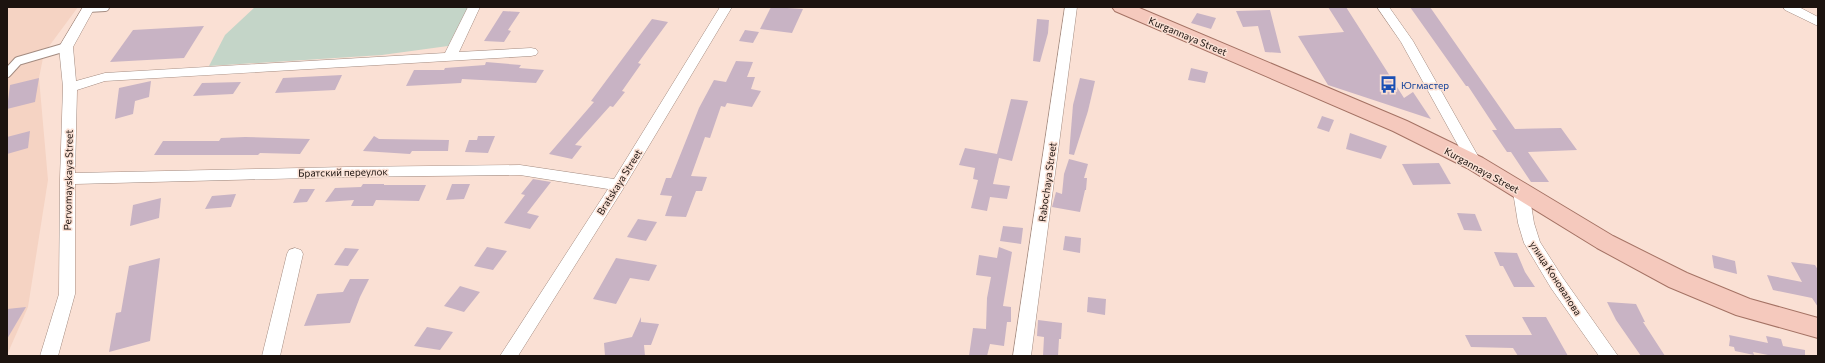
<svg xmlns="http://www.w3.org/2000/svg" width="1825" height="363" font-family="Commissioner,sans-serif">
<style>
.built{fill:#f5d3c3}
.green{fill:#c4d5c8}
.building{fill:#c8b3c4}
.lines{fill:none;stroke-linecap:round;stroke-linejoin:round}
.lane-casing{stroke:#a38b80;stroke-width:10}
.street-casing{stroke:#a38b80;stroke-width:1}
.primary-casing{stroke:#a47264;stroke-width:2}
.lane{stroke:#fff;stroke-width:8}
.street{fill:#fff;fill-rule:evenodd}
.primary{fill:#f5c9bd;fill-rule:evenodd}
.labels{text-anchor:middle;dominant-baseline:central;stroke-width:3;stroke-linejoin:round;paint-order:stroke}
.street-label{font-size:10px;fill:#1c130f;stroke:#fae0d4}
.transit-label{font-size:10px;fill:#164399;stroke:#fae0d4;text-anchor:start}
</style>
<rect width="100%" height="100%" fill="#fae0d4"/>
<path class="built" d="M7 7H78L44 53 39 78 48 180 28 307 7 355Z"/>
<path class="green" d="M255 7H468L448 46 382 55 209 66 225 35Z"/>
<g class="building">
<path d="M771 7 803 9 792 33 760 29Z"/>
<path d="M1328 7H1346L1404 98 1413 92 1431 119 1328 85 1298 36 1344 32Z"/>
<path d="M1410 7H1430L1515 129 1561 128 1577 150 1528 152 1549 182H1531L1511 152H1507L1492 130H1497L1468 86H1466Z"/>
<path d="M1270 10 1281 53 1265 52 1258 26 1243 27 1236 11Z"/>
<path d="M503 11 520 12 508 30 511 31 504 42 484 41Z"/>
<path d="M1197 13 1216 18 1211 29 1191 23Z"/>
<path d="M652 19 668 22 638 63 641 64 622 91 625 92 613 107 610 106 575 145 582 146 572 159 549 154 594 102 591 101Z"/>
<path d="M1037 19 1049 20 1048 33 1040 62 1033 61Z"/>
<path d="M204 26 184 58 110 62 133 30Z"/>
<path d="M745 30 759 32 753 43 739 41Z"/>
<path d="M736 61 753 62 747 77H755L751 89 761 91 752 107 727 103 725 107 721 106 710 138 705 137 691 176 707 177 702 191H696L686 217 665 216 672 196 660 195 666 178H671L699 108 714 80 726 82Z"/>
<path d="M486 62 521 65 519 68 544 70 536 83 462 79 461 83 406 86 414 70H444L445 68 485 65Z"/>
<path d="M1191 68 1208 72 1205 83 1188 80Z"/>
<path d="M342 75 335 90 275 93 283 78Z"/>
<path d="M39 78 35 102 7 109 10 85Z"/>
<path d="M1080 78 1095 81 1088 111 1074 155 1069 154 1073 105Z"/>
<path d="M151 81 149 97 135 101 133 114 115 119 119 88Z"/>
<path d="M241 82 233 94 193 96 202 83Z"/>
<path d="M1011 99 1028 101 1012 161 999 158 993 184 1010 186 1007 199 990 197 987 211 971 208 978 180 973 179 975 168 959 165 965 148 997 154Z"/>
<path d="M1322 116 1334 120 1329 132 1317 128Z"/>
<path d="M30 131 28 148 7 154V137Z"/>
<path d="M1350 133 1387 146 1381 159 1346 149Z"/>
<path d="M374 136 379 139 449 140 448 151H412L410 154 363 151Z"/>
<path d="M478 136H495L488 153 465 152 469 140H477Z"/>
<path d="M245 137 310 139 300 154 260 153 258 155H154L163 141H219L221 138Z"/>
<path d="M1069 159 1088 164 1084 178H1087L1086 190H1085L1080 212 1052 207 1056 192 1062 194 1064 174Z"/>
<path d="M1439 163 1451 184 1413 185 1402 164Z"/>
<path d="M533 179 551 182 527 213 539 216 530 229 504 223 525 195 521 194Z"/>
<path d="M363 184H384V185H426L419 201 376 200 373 206H351L354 200 325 202 335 188 361 187Z"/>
<path d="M452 184H470L464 199 446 200Z"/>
<path d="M300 189H315L307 202 293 203Z"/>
<path d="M236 194 231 207 205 209 212 196Z"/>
<path d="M161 198 159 218 130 226 133 205Z"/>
<path d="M1457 213 1475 214 1482 231 1464 230Z"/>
<path d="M638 219 657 222 646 241 627 237Z"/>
<path d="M1003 226 1023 228 1021 244 1000 241Z"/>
<path d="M1065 236 1081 238 1080 253 1063 250Z"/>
<path d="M487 247 507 251 493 270 474 266Z"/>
<path d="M999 247 1012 252 1003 306 1011 307V322H1007L1004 346 990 344 987 356H969L973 328 986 329 987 298 991 277 976 275 979 255 997 258Z"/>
<path d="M345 248 359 249 348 266 334 265Z"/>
<path d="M1494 252 1517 253 1525 272 1535 287H1514L1503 266H1500Z"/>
<path d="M1712 255 1735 261 1737 274 1714 268Z"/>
<path d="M160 258 150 341 109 352 116 313 121 312 129 266Z"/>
<path d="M616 258 657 265 649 281 630 278 616 304 593 299Z"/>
<path d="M1791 262 1815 265 1818 270V307L1812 298 1773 290 1767 275 1802 282Z"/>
<path d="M350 279H369L360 297 350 323 304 326 317 294 343 292Z"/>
<path d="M460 286 480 292 464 312 444 306Z"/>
<path d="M1088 297 1106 299 1105 315 1087 312Z"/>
<path d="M1607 302 1636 304 1645 322H1643L1665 356H1641L1616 320Z"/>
<path d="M26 307 7 339V309Z"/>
<path d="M641 317V322L659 324 651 345H644L645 356H605L604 343 632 337Z"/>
<path d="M1522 317H1546L1568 356H1518L1513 348 1471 347 1465 335H1532Z"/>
<path d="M1038 320 1062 323 1061 339H1059L1058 356H1043L1044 337 1037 336Z"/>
<path d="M427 327 453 332 440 350 414 346Z"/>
<path d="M1729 335 1768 343 1766 336 1781 339 1783 346 1805 350V356H1773L1753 352 1754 355 1735 351 1734 347 1729 346 1730 339Z"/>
</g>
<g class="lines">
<defs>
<g id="lane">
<path d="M88 8 105 7"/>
<path d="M7 73 18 61 66 47"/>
</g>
<g id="street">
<path d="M83 7H95L73 47 76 81 105 73 445 53 468 7H480L459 52 531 48 536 49 538 52 536 55 531 56 105 81 77 90 75 173 347 167 520 165 614 179 720 7H732L623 189 518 356H500L608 189 520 175 347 177 75 184V294L58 356H40L59 294 60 179 63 87 59 47Z"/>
<path d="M1065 7H1077L1031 356H1013Z"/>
<path d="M1377 7H1389L1413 41 1482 163 1480 167 1475 168 1470 167 1401 42Z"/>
<path d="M1783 7H1799L1818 17V26L1785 10Z"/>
<path d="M1521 186 1526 188 1529 192 1534 223 1540 242 1563 278 1618 356H1599L1551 288 1524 243 1518 223 1513 192 1516 188Z"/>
<path d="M295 248 301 250 303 254 280 356H262L287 254 289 250Z"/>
</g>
<path id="primary" d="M1112 7H1137L1407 121 1483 158 1613 236 1687 273 1750 299 1818 318V338L1736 315 1669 287 1597 248 1467 168 1393 131 1115 11Z"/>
</defs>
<use href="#lane" class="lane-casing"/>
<use href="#street" class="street-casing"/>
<use href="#primary" class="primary-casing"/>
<use href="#lane" class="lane"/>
<use href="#street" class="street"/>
<use href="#primary" class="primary"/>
</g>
<defs>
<symbol id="bus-bare" viewBox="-9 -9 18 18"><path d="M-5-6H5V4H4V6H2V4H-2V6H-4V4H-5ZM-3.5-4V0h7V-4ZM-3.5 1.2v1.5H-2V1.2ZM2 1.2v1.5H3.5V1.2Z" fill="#1a4fb4" stroke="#fae0d4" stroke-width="2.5" paint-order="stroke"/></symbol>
</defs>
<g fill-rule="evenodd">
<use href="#bus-bare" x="1376" y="72" width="25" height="25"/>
</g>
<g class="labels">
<g class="street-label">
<text transform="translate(1188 36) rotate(23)">Kurgannaya Street</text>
<text transform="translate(1482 170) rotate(29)">Kurgannaya Street</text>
<text transform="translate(343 172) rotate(-1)">Братский переулок</text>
<text transform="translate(68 180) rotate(-89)">Pervomayskaya Street</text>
<text transform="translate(619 182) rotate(-58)">Bratskaya Street</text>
<text transform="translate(1047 182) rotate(-82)">Rabochaya Street</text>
<text transform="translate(1556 278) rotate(57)">улица Коновалова</text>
</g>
<g class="transit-label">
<text x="1401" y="85">Югмастер</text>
</g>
</g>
<rect width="1825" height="363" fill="none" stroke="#1c130f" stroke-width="16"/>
</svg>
